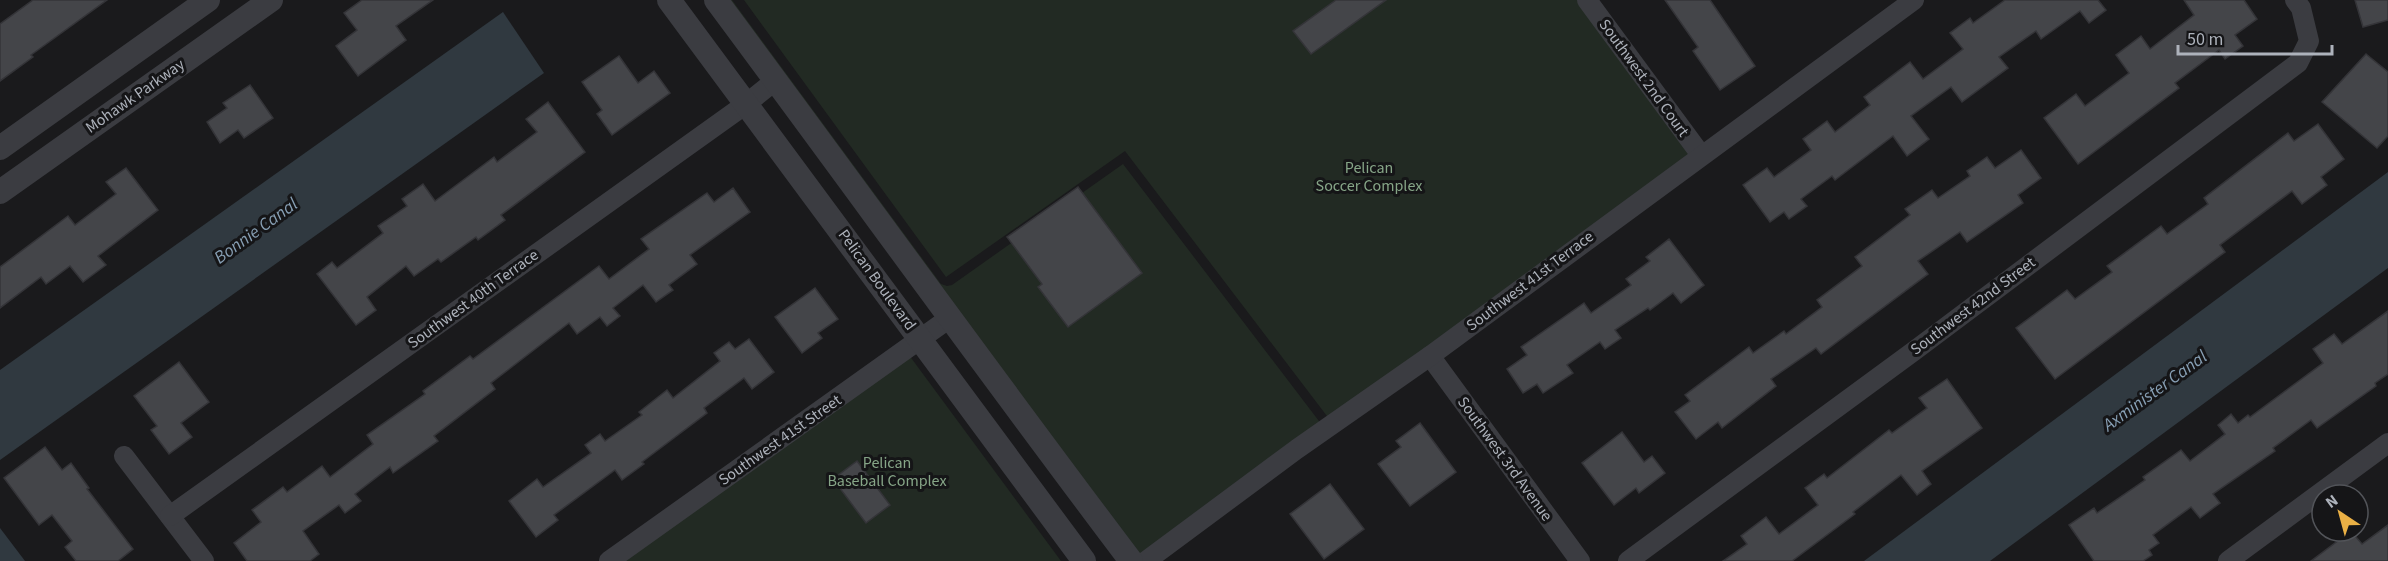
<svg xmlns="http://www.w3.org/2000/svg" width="2388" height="561" font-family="'Source Sans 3',sans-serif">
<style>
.green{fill:#222a23}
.water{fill:#303940}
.building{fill:#444549;stroke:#343438;stroke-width:1.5}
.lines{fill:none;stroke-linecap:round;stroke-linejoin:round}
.minor{stroke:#3b3c41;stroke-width:20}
.tertiary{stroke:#3b3c41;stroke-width:24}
.labels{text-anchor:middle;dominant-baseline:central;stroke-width:6;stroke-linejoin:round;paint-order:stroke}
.street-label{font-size:16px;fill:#adb2bb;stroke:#151517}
.park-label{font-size:16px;fill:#86a587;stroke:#151517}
.water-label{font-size:18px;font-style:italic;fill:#879fb4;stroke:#151517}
</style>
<rect width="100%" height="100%" fill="#1a1a1c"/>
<g class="green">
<path d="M730 0H732L941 284 947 286 952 285 1123 164 1325 429 1144 561C1004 375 868 187 730 0Z"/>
<path d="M744 0H1587L1701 155 1333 424 1125 151 946 277Z"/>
<path d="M906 351 1061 561H610Z"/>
</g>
<g class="water">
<path d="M503 12 544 73 0 460V370Z"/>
<path d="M2388 172V268L1990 561H1864Z"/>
<path d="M0 528 25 561H0Z"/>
</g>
<g class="building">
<path d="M33 0H107L31 55 33 57 0 81V24Z"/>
<path d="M362 0H433L396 26 406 40 358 76 336 46 357 30 344 13Z"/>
<path d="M1336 0H1386L1311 54 1293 31Z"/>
<path d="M1665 0H1710L1755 66 1720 90 1693 51 1698 47Z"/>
<path d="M2005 0H2098L2106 10 2089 23 2080 11 2041 39 2036 31 1999 57 2008 68 1962 102 1951 87 1911 116 1929 139 1907 156 1893 136 1835 180 1832 176 1801 199 1807 206 1789 219 1784 212 1770 222 1743 185 1767 168 1774 177 1811 150 1803 139 1827 121 1835 132 1870 105 1864 97 1910 62 1923 79 1963 49 1950 33 1970 18 1973 23Z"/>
<path d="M2184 0H2244L2257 19 2235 35 2243 46 2225 59 2219 50 2175 83 2179 88 2078 164 2044 118 2076 94 2085 106 2129 73 2116 55 2141 36 2150 49 2194 15Z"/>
<path d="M2355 0H2388V20L2363 27Z"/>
<path d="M2366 54 2388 72V136L2377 148 2322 102Z"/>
<path d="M619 56 638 83 654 71 670 93 612 135 597 114 602 110 582 82Z"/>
<path d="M250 85 273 118 244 138 238 130 220 143 207 122 227 108 223 103Z"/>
<path d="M548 102 585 152 501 215 505 220 478 240 476 237 441 262 438 259 414 276 406 266 367 297 376 310 356 325 317 274 332 262 337 268 383 233 378 226 407 206 402 199 423 184 435 201 494 157 497 162 537 132 526 119Z"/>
<path d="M2318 124 2344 159 2321 177 2327 185 2302 204 2292 191 2220 245 2225 252 2055 379 2016 328 2067 290 2075 299 2112 272 2107 266 2161 226 2167 234 2208 204 2204 198 2288 133 2294 141Z"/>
<path d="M2021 150 2041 178 2018 195 2023 203 1967 242 1960 232 1918 261 1928 274 1821 354 1816 348 1771 379 1776 386 1722 428 1718 422 1696 439 1675 412 1690 401 1685 395 1749 347 1753 353 1784 331 1786 334 1822 307 1817 300 1862 266 1855 257 1910 215 1905 209 1932 190 1938 198 1970 176 1967 171 1987 157 1995 168Z"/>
<path d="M126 168 158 210 98 256 106 265 83 282 70 266 46 284 41 277 0 308V267L68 216 75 225 116 194 106 182Z"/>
<path d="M1078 187 1142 273 1068 327 1038 287 1042 284 1007 237Z"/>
<path d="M733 188 750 212 690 255 697 264 669 285 673 290 656 302 643 285 613 308 620 316 607 326 600 317 577 334 569 323 491 383 495 389 434 436 438 441 393 473 390 467 355 494 361 501 345 513 339 505 303 531 319 554 310 561H247L234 543 261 522 252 510 283 487 287 492 322 466 330 477 373 444 367 435 425 394 423 391 470 356 473 359 599 266 609 279 649 249 641 239 707 193 714 202Z"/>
<path d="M1669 239 1704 285 1681 303 1673 293 1650 310 1648 308 1615 330 1621 338 1605 349 1600 342 1567 365 1573 373 1543 393 1537 384 1523 393 1507 369 1527 355 1521 347 1584 303 1591 313 1631 285 1626 279 1650 261 1646 257Z"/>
<path d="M815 288 838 319 818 333 822 338 802 353 775 317Z"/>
<path d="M2388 311V374L2375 383 2376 386 2317 428 2311 420 2273 448 2275 451 2213 494 2220 503 2200 518 2191 507 2153 535 2159 543 2149 550 2152 555 2143 561H2094L2069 525 2094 508 2097 513 2145 480 2143 477 2181 450 2190 461 2225 434 2218 425 2231 414 2238 423 2248 415 2250 417 2323 363 2313 349 2334 334 2342 344Z"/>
<path d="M749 339 774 372 752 389 744 378 704 408 707 413 642 462 644 464 622 480 615 470 554 515 558 520 536 537 509 501 537 479 543 487 591 453 585 445 600 434 605 441 642 415 639 412 667 390 673 398 720 361 714 353 729 342 735 349Z"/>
<path d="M179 362 209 402 181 423 192 437 169 454 151 430 157 426 134 396Z"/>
<path d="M1947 379 1982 428 1922 471 1931 484 1917 495 1901 475 1853 512 1855 514 1792 561H1723L1747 544 1741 536 1766 517 1779 534 1818 505 1805 488 1824 474 1827 478 1889 430 1892 433 1927 408 1919 398Z"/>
<path d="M1420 423 1456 472 1410 506 1378 464 1401 447 1396 441Z"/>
<path d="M1622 432 1644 462 1652 456 1665 473 1639 493 1636 488 1614 505 1582 463Z"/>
<path d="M45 447 62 470 71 463 89 488 87 489 133 549 118 561H76L65 547 72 541 52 515 39 525 4 478Z"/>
<path d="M857 461 890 505 866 523 833 479Z"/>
<path d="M1330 484 1364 529 1324 559 1290 514Z"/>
<path d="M2388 525V561H2311L2351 531 2362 544Z"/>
</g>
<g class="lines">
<g class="minor">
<path d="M1587 0 1701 155"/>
<path d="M1430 356 1580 561"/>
<path d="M124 456 204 561"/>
<path d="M170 516 746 104 776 80"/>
<path d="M609 561 951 317"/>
<path d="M1146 561 1297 449 1430 356 1914 0"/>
<path d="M1628 561 1914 351 2298 63 2309 41 2301 8 2295 0"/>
<path d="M2228 561 2388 443"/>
</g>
<g class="tertiary">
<path d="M669 0 1084 561"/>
<path d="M716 0C855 187 991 376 1131 561"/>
<path d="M0 148 208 0"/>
<path d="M0 192 271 0"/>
</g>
</g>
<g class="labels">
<g class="street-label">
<text transform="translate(1644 78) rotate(54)">Southwest 2nd Court</text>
<text transform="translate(135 96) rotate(-35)">Mohawk Parkway</text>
<text transform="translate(877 280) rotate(54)">Pelican Boulevard</text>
<text transform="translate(1530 281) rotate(-37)">Southwest 41st Terrace</text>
<text transform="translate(473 299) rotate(-36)">Southwest 40th Terrace</text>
<text transform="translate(1973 306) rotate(-37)">Southwest 42nd Street</text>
<text transform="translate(780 440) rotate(-35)">Southwest 41st Street</text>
<text transform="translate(1505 459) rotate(54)">Southwest 3rd Avenue</text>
</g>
<g class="park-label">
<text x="1369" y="168">Pelican<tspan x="1369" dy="18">Soccer Complex</tspan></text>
<text x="887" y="463">Pelican<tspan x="887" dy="18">Baseball Complex</tspan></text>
</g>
<g class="water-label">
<text transform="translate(256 231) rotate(-36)">Bonnie Canal</text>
<text transform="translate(2155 391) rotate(-36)">Axminister Canal</text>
</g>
</g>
<g transform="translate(2340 513) rotate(324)"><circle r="28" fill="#151517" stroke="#525459" stroke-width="1.5"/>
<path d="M0-4.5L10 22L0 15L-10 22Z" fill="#eab045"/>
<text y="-9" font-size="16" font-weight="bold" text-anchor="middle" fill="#adb2bb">N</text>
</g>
<path d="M2178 45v9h154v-9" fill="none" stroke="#adb2bb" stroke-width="3"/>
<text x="2187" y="45" font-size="18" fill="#adb2bb" stroke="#151517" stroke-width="4.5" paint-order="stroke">50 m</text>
</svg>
